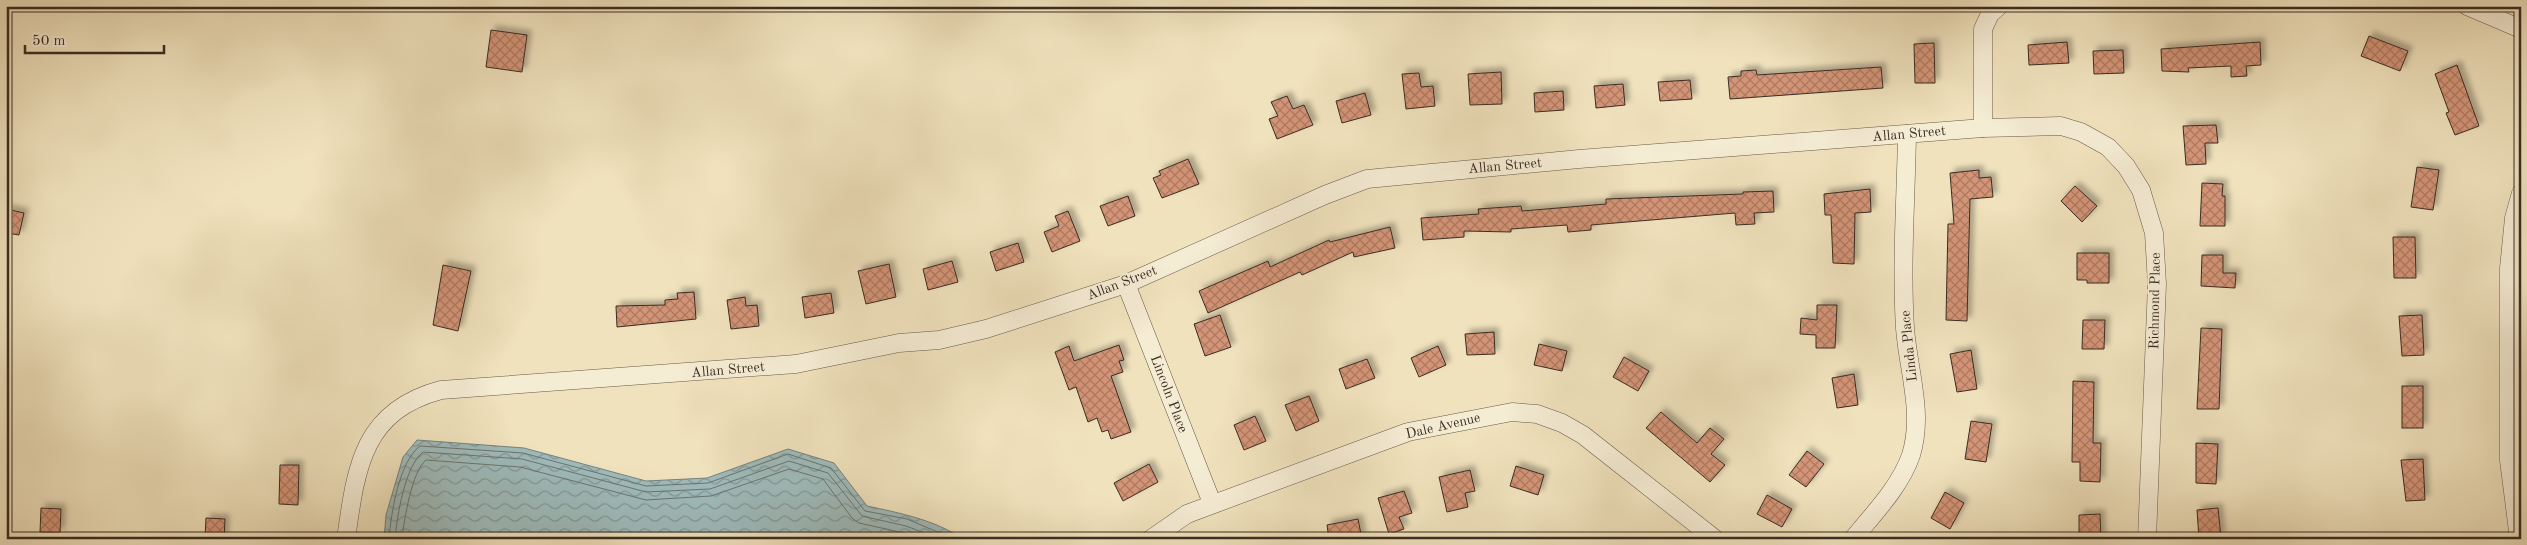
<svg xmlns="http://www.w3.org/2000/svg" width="2527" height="545" font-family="'Old Standard TT',serif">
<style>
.water{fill:url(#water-waves);stroke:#76827e}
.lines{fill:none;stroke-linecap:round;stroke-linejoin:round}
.shore{stroke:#6c746e;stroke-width:1}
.building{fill:url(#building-cross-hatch);stroke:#3a2c22;filter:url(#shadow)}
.street-casing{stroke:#685a49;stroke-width:19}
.street{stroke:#f5ecd4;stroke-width:18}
.labels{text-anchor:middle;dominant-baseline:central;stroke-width:4;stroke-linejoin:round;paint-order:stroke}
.street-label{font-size:14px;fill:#3a2c22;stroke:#f5ecd4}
</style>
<defs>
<pattern id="water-waves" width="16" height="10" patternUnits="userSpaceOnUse" patternTransform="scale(1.25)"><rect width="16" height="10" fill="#9ebbbb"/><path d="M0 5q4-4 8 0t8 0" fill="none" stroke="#829898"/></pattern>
<pattern id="building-cross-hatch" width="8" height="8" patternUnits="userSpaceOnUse" patternTransform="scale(1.25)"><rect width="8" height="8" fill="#d49477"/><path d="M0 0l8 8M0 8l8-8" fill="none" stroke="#ad7961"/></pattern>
<filter id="shadow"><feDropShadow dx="4.5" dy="-4.5" stdDeviation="2.5" flood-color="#0004"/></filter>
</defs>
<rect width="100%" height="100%" fill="#f0e2bd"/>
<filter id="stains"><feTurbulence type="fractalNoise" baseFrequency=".004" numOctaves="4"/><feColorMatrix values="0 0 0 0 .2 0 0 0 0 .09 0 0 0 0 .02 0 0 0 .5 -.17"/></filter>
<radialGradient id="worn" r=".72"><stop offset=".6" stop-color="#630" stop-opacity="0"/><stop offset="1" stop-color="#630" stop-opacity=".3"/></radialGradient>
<path class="water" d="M417 440 524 448 646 481 707 478 788 449 834 463 867 506C900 513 935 520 963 539H384L386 515 403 457Z"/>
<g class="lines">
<g class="shore">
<path d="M389 539C391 513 399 462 420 446L523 453 646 486 708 483 788 454 831 468 865 511 907 519 954 539"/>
<path d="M395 539C397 516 405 466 423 452L522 459 646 492 710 489 789 461 828 473 862 516 906 526 940 539"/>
<path d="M402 539C404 520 412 471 426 460L520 467 646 500 711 496 789 469 823 479 852 518 859 523 904 533 919 539"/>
</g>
</g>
<g class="building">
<path d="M491 30 527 35 522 72 486 67Z"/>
<path d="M2369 36 2408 51 2400 71 2361 56Z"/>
<path d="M2067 42 2069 63 2029 65 2028 45Z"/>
<path d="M2260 42 2261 65 2246 66 2247 76 2231 77V66L2188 68 2189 72 2162 71 2161 49Z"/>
<path d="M1934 43 1935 83H1915L1914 44Z"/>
<path d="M2123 50 2124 73 2094 74 2093 51Z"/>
<path d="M2457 65 2479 126 2455 135 2446 113 2449 112 2435 74Z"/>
<path d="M1881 67 1883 88 1730 99 1728 77 1741 76V71L1756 70 1757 75Z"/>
<path d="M1501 72 1502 104 1470 105 1468 74Z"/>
<path d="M1419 73 1421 87 1433 86 1435 106 1406 109 1402 74Z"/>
<path d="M1690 80 1692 99 1660 101 1658 82Z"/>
<path d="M1623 84 1625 105 1596 108 1594 86Z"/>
<path d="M1563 91 1564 110 1535 112 1534 93Z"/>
<path d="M1365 93 1371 115 1342 123 1336 101Z"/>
<path d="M1287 96 1293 109 1304 105 1313 125 1277 139 1269 119 1278 116 1271 102Z"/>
<path d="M2216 125 2218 143H2205L2206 164 2186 165 2183 126Z"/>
<path d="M1188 159 1199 184 1162 198 1153 178 1161 175 1159 171Z"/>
<path d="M2417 167 2439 170 2433 210 2411 207Z"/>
<path d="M1979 170V178L1991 177 1993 197 1970 199 1967 321 1946 320 1948 224H1954L1950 173Z"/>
<path d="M2202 183 2223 184 2222 196H2225V226H2200Z"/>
<path d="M2075 186 2097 206 2082 222 2061 201Z"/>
<path d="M1870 189 1871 212 1855 213 1854 264 1833 263 1831 215H1825L1824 194Z"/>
<path d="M1773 191 1774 212 1754 213 1755 224 1736 225 1735 213 1591 225V230L1568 232 1567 225 1511 229V232L1464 231V237L1423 240 1421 218 1479 214 1478 209 1521 206 1522 211 1606 204V199L1743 194V192Z"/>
<path d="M1128 196 1135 216 1108 226 1100 206Z"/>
<path d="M6 209 24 213 19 235 6 233Z"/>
<path d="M1068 211 1080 241 1052 252 1044 232 1059 226 1055 216Z"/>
<path d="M1390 227 1395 248 1354 257 1353 252 1302 275 1300 272 1208 313 1199 291 1268 261 1270 267 1329 240 1330 242Z"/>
<path d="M2393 237H2415L2416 278H2394Z"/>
<path d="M1018 243 1024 262 996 271 990 252Z"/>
<path d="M2077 253H2109V283H2087V280H2077Z"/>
<path d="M2202 255H2223V273H2236L2235 288 2201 286Z"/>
<path d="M952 261 958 282 928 290 923 269Z"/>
<path d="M889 264 896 297 866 304 858 271Z"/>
<path d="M443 265 471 271 458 331 433 325Z"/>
<path d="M694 292 696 319 617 327 616 306 665 305V300L678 299 677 293Z"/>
<path d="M831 293 834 313 805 318 802 297Z"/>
<path d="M745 297 746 306 757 305 759 326 731 329 727 300Z"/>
<path d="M1817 305H1837L1835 348H1816V335L1800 334 1801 318 1817 320Z"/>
<path d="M1220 315 1231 347 1205 356 1194 324Z"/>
<path d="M2422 315 2424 355 2402 356 2399 316Z"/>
<path d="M2083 320H2105L2104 349H2082Z"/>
<path d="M2201 328 2222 329 2219 409H2197Z"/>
<path d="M1494 332 1495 354 1467 355 1465 334Z"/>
<path d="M1539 344 1567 351 1562 371 1534 365Z"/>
<path d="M1119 345 1124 360 1119 361 1123 372 1111 376 1131 432 1111 439 1108 430 1102 432 1097 418 1088 422 1076 387 1069 390 1055 352 1069 346 1074 361Z"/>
<path d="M1438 346 1446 365 1419 377 1411 358Z"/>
<path d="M1971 350 1977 389 1957 392 1950 354Z"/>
<path d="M1624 357 1649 371 1638 391 1613 377Z"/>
<path d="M1367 359 1375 378 1346 389 1339 369Z"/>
<path d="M1854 374 1858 405 1837 408 1832 378Z"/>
<path d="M2073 381 2094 382 2093 443H2101L2100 482 2080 481V462H2072Z"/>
<rect x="2402" y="386" width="21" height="42"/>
<path d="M1309 396 1319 421 1296 431 1285 405Z"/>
<path d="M1661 412 1697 443 1710 428 1724 439 1711 454 1725 465 1710 482 1646 428Z"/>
<path d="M1255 416 1266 441 1244 450 1234 425Z"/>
<path d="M1971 421 1992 424 1986 462 1965 459Z"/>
<path d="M2196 443 2218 444 2216 484 2196 483Z"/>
<path d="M1807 451 1824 464 1806 487 1789 475Z"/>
<path d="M2423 459 2425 500 2406 501 2401 460Z"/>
<path d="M1149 464 1158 482 1123 501 1114 483Z"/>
<path d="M280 465H299L298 505 279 504Z"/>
<path d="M1516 466 1544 475 1538 495 1510 486Z"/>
<path d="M1470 470 1475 491 1465 493 1468 507 1447 512 1439 477Z"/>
<path d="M1404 491 1412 513 1399 517 1404 529 1389 534 1378 498Z"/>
<path d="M1945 492 1964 503 1950 529 1931 518Z"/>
<path d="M1767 495 1792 509 1782 527 1757 514Z"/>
<path d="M41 508 61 509 60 533 40 532Z"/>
<path d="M2218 508 2221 537 2199 539 2197 510Z"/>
<path d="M2100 514 2101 539H2079V515Z"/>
<path d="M206 518 225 519 224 539 205 538Z"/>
<path d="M1358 519 1362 539H1329L1327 525Z"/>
</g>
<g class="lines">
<defs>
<g id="street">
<path d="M2467 6 2521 29"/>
<path d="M1983 128V29L1990 14 1999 6"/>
<path d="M1126 284 1212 503"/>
<path d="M346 539C356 468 362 411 441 390L796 364 899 343 939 340 986 329 1126 284 1325 195 1367 179 1579 159 1983 128 2061 126 2081 132 2108 147 2126 166 2141 190 2154 233 2157 284 2147 539"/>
<path d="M1151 539 1187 514 1408 432 1512 412 1537 414 1562 423 1583 435 1715 539"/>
<path d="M1853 539C1874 513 1900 487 1911 455 1924 413 1908 370 1905 328 1901 264 1906 198 1907 134"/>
<path d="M2519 539 2509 460V268L2514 218 2521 193"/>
</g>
</defs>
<use href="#street" class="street-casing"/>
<use href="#street" class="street"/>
</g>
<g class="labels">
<g class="street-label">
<text transform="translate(1909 134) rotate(-5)">Allan Street</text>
<text transform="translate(1505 166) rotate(-5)">Allan Street</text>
<text transform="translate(1122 283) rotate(-21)">Allan Street</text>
<text transform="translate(2155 301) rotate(-89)">Richmond Place</text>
<text transform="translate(1909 346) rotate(-96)">Linda Place</text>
<text transform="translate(728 370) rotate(-5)">Allan Street</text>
<text transform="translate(1169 394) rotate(69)">Lincoln Place</text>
<text transform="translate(1443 426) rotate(-13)">Dale Avenue</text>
</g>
</g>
<rect width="2527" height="545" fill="none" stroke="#f0e2bd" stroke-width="25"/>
<rect x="8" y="8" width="2512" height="530" fill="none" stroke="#3a2c22" stroke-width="2.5"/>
<rect x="12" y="12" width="2502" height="520" fill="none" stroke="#3a2c22"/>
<path d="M25 45v8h139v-8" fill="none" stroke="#3a2c22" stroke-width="2.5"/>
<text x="32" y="45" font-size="15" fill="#3a2c22" stroke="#f5ecd4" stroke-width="4" paint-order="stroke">50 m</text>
<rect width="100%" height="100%" filter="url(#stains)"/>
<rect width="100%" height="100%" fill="url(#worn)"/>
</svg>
